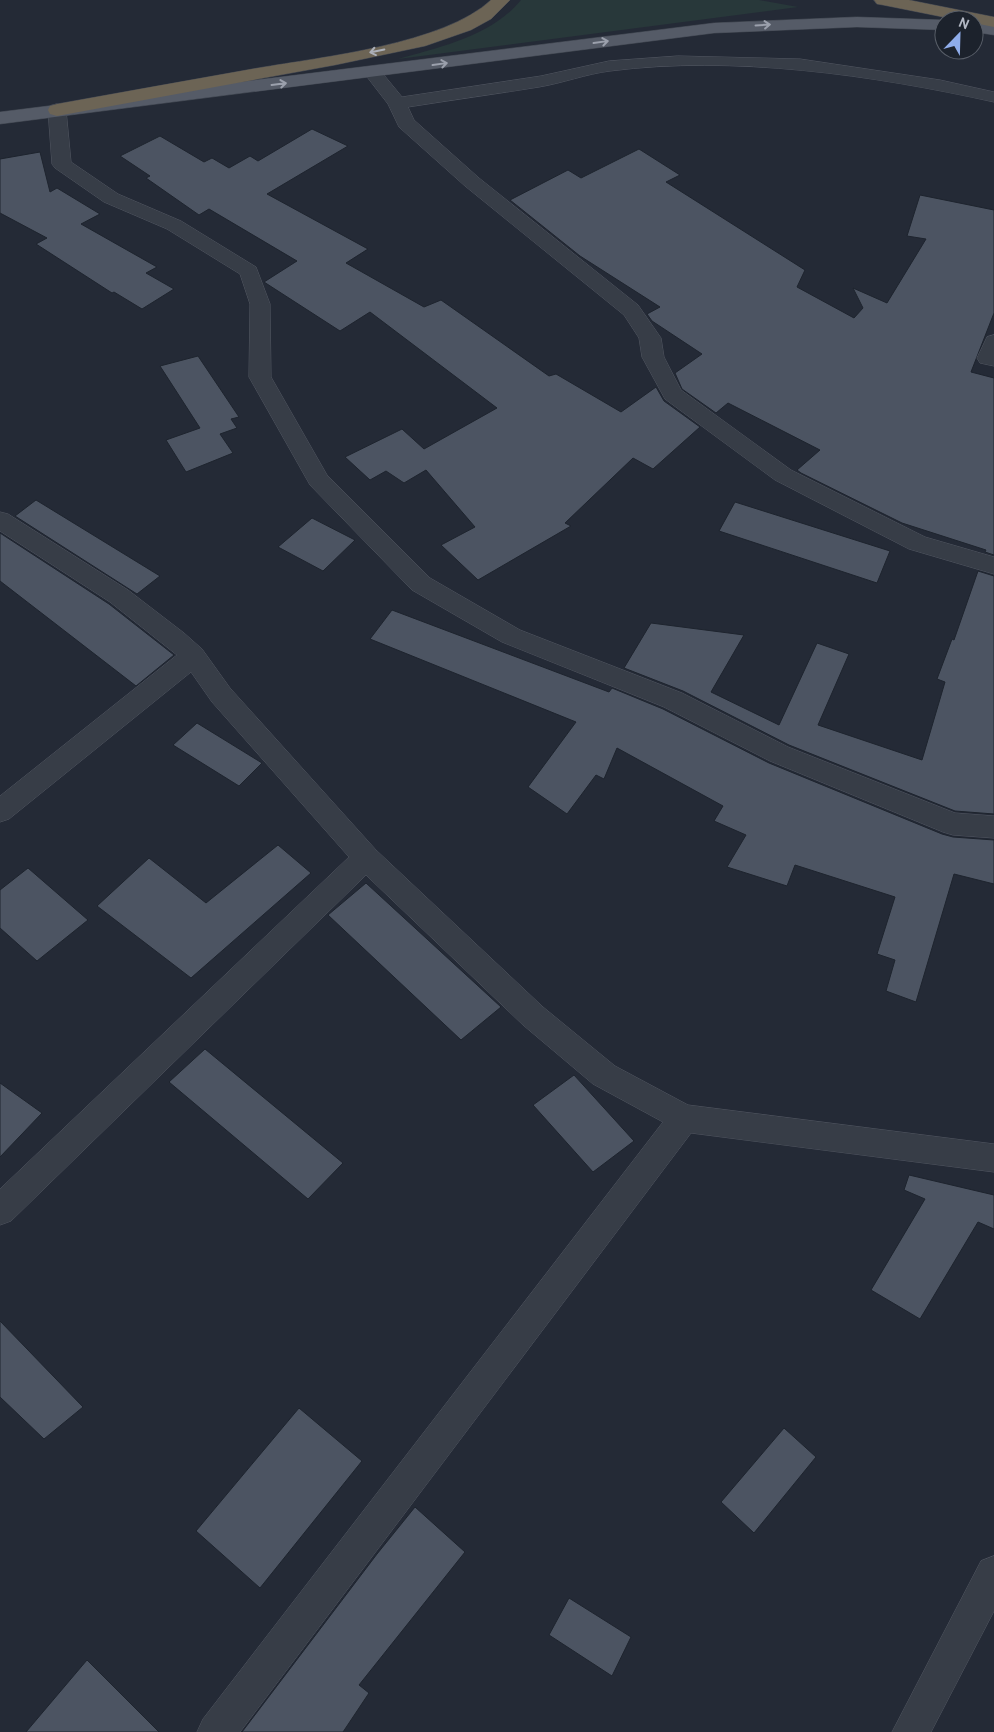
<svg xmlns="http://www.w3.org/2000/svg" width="994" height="1732" font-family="Overpass,sans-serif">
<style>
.green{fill:#28383a}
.building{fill:#4c5462;stroke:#1e242e}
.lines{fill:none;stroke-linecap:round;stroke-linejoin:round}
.minor-casing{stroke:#525762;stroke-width:1}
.major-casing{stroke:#404650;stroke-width:1}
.highway-casing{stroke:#424752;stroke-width:1}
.minor{fill:#373d47;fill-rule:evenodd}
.major{fill:#555b67;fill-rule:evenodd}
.highway{fill:#6c6455;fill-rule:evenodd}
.oneway{stroke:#9ba0ac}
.oneway2{stroke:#abafb8}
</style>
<rect width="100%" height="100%" fill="#242a36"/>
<path class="green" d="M521 0H759L798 7 398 59C441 47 492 36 521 0Z"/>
<g class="building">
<path d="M312 129 348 146 267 194 368 249 346 263 424 307 441 300 549 376 556 374 621 412 656 387 664 401 700 427 653 469 633 458 565 523 571 526 478 580 441 545 475 527 426 470 404 483 386 471 370 480 345 457 402 429 424 449 497 408 370 312 340 331 264 282 297 261 209 209 199 215 146 178 150 176 120 156 160 136 204 162 212 158 229 168 250 156 258 161Z"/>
<path d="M639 149 680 175 666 182 805 270 797 287 854 318 863 308 853 288 887 303 926 239 907 236 920 195 994 210V313L971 372 994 378V555L985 552 986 550 902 523 801 473 797 470 820 450 728 403 716 413 682 389 675 373 702 354 652 321 647 314 660 307 580 256 510 200 568 170 581 178Z"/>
<path d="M40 152 50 192 57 188 100 214 81 224 157 267 146 273 174 289 142 309 114 292 112 293 36 244 47 238 0 213V159Z"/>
<path d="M198 356 239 417 231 419 237 428 220 434 233 453 186 472 166 440 200 428 160 366Z"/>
<path d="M36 500 160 576 137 594 15 516Z"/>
<path d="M735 502 890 551 877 583 719 531Z"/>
<path d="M312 518 355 540 323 571 278 547Z"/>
<path d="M0 533 109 604 174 655 136 686 0 581Z"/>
<path d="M978 571 994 576V814L955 811 789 745 683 691 624 668 651 623 744 635 711 692 779 725 817 643 849 654 818 725 922 760 945 682 937 679 952 639 954 640Z"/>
<path d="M392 610 609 692 612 688 663 709 769 763 942 834 953 837 994 840V884L954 874 916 1002 886 991 895 960 877 954 895 897 795 865 787 886 727 867 746 835 714 821 723 806 617 748 604 779 596 775 567 814 528 787 576 722 370 639Z"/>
<path d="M197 723 262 763 239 786 173 745Z"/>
<path d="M278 845 311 873 191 978 97 906 149 858 206 903Z"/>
<path d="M28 868 88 920 37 961 0 928V890Z"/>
<path d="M366 883 501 1007 461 1040 328 915Z"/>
<path d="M205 1049 343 1163 308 1199 169 1082Z"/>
<path d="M574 1075 634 1141 593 1172 533 1105Z"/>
<path d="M0 1083 42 1113 0 1157Z"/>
<path d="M909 1175 994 1195V1229L978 1222 920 1319 871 1290 925 1199 904 1190Z"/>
<path d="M0 1321 83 1407 44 1439 0 1397Z"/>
<path d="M299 1408 362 1461 260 1588 196 1531Z"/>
<path d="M784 1428 816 1457 754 1533 721 1502Z"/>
<path d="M415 1507 465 1552 359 1685 369 1693 343 1732H242L377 1554Z"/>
<path d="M569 1598 631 1637 612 1676 549 1635Z"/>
<path d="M87 1660 159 1732H26Z"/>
</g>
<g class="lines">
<defs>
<g id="minor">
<path d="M678 56 800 59 940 80 994 92V102C873 75 733 55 610 71 586 74 563 83 539 87 496 94 452 100 408 107L414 120 479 178 638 305 661 338 664 357 681 390 791 470 925 537 994 557V574L909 549 775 480 665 399 642 357 639 338 624 315 465 186 399 127 388 104 364 73 367 69H379L402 97 541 76 609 61Z"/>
<path d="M57 104 64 106 66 110 71 162 118 194 181 221 256 267 270 304 271 377 327 475 430 578 520 630 682 693 788 747 955 813 994 816V838L953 835 943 832 770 761 664 707 502 642 412 590 310 485 249 377 250 304 240 274 167 229 104 202 55 168 52 164 48 110 50 106Z"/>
<path d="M994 335V366L980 363 977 358 987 337Z"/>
<path d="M0 512 8 514 128 590 184 633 202 649 230 688 376 850 543 1007 615 1066 688 1105 994 1144V1172L691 1133 240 1732H197L203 1719 663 1122 593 1084 523 1025 366 875 11 1221 0 1225V1189L349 857 212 702 191 672 9 819 0 822V796L177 655 110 602 0 531Z"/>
<path d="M994 1556V1611L931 1732H892L981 1561Z"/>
</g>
<g id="major">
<path d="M857 17 944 20V30L857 27 714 33 0 124V112L714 23Z"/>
<path d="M974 22 994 25V35L974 32Z"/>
</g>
<g id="highway">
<path d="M491 0H510L491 19 471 30 425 46 335 65 57 116 50 114 48 110 50 106 57 104C124 92 191 80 258 68 322 57 444 44 491 0Z"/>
<path d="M874 0H909L994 17V27L974 23V20H958L883 5 877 4Z"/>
</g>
</defs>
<use href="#minor" class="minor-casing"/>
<use href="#major" class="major-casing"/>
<use href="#highway" class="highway-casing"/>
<use href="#minor" class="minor"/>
<use href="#major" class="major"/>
<use href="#highway" class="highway"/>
</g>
<defs><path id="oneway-shaft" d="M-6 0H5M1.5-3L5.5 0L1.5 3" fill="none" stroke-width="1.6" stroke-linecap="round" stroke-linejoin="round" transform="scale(1.25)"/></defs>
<g class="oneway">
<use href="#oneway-shaft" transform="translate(763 25) rotate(-4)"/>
<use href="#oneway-shaft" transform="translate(601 42) rotate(-8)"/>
<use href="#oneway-shaft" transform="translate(440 64) rotate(-8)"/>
<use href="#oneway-shaft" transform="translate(279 84) rotate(-7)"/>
</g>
<use class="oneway2" href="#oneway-shaft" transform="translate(377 51) rotate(168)"/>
<g transform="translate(959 35) rotate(23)"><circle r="24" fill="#1c222c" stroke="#585e68"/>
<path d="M0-4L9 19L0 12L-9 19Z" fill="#8fadeb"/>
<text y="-8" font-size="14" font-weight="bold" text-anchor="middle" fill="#b2b7c3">N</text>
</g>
</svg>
